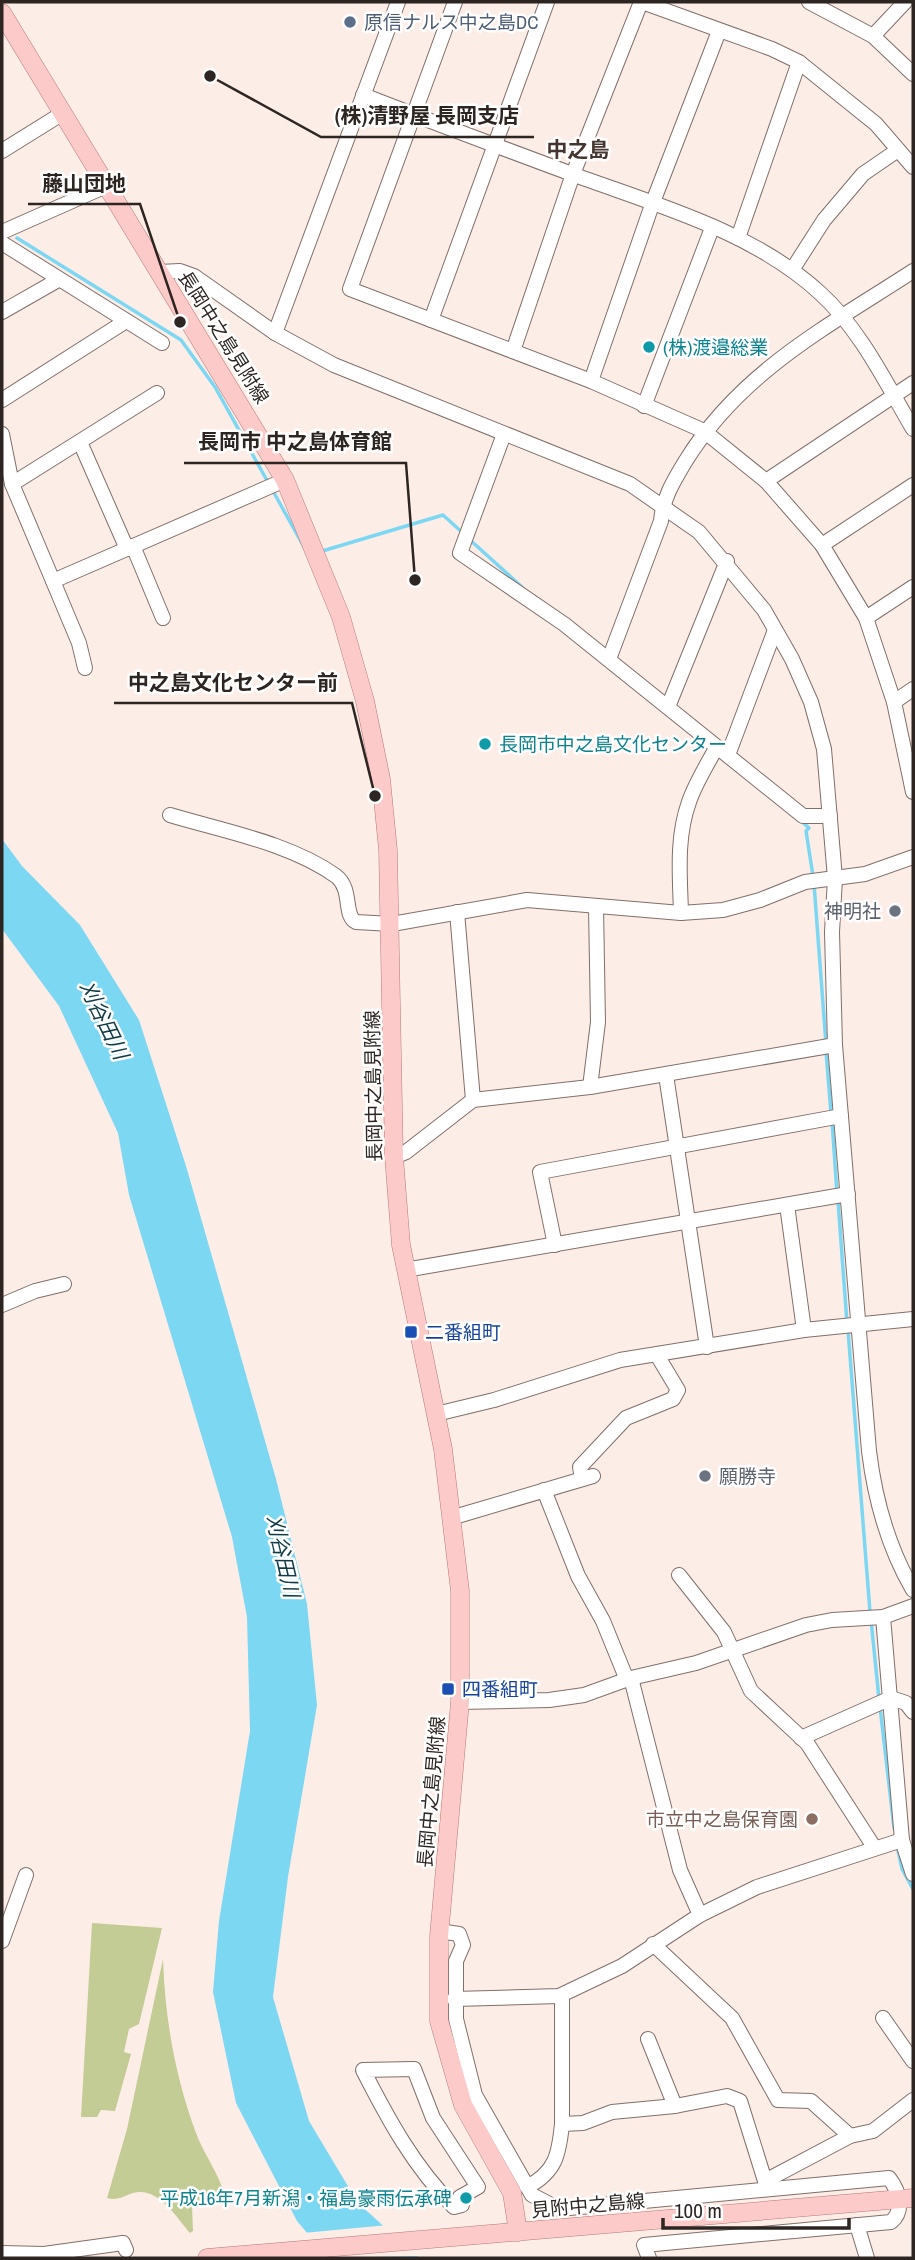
<svg xmlns="http://www.w3.org/2000/svg" width="915" height="2260" font-family="'Archivo Narrow','Noto Sans JP',sans-serif">
<style>
.green{fill:#c4cc95}
.water{fill:#7cd7f3}
.pier{fill:#fdede7}
.lines{fill:none;stroke-linecap:round;stroke-linejoin:round}
.stream{stroke:#7cd7f3;stroke-width:3.5}
.minor-casing{stroke:#816f69;stroke-width:16}
.major-casing{stroke:#b37a78;stroke-width:19}
.minor{stroke:#fff;stroke-width:14}
.major{stroke:#fdcaca;stroke-width:18}
.service-dot{fill:#5c6f8a;stroke:#fff;stroke-width:2.5}
.culture-dot{fill:#0f9aa8;stroke:#fff;stroke-width:2.5}
.worship-dot{fill:#6b7280;stroke:#fff;stroke-width:2.5}
.transit-dot{fill:#1a4fb4;stroke:#fff;stroke-width:2.5}
.education-dot{fill:#8d6e63;stroke:#fff;stroke-width:2.5}
.labels{text-anchor:middle;dominant-baseline:central;stroke-width:5;stroke-linejoin:round;paint-order:stroke}
.service-label{font-size:19px;fill:#4e5e75;stroke:#fff;text-anchor:start}
.street-label{font-size:19px;fill:#2c2522;stroke:#fff}
.culture-label{font-size:19px;fill:#0d838f;stroke:#fff;text-anchor:start}
.worship-label{font-size:19px;fill:#5b616d;stroke:#fff;text-anchor:end}
.transit-label{font-size:19px;fill:#164399;stroke:#fff;text-anchor:start}
.education-label{font-size:19px;fill:#785e54;stroke:#fff;text-anchor:end}
.neighbourhood-label{font-size:21px;font-weight:bold;fill:#44352f;stroke:#fff}
.water-label{font-size:21px;font-style:italic;fill:#113b47;stroke:#fff}
.leader{fill:none;stroke:#2c2522;stroke-width:2.5}
.callout-dot{fill:#2c2522;stroke:#fff;stroke-width:2.5}
.callout-label{font-size:21px;text-anchor:middle;font-weight:bold;fill:#2c2522;stroke:#fff;stroke-width:5;stroke-linejoin:round;paint-order:stroke}
</style>
<rect width="100%" height="100%" fill="#fdede7"/>
<g class="green">
<path d="M92 1923 162 1928 139 2024 129 2029 124 2052 131 2054 115 2111 101 2110 97 2117H81Z"/>
<path d="M163 1959C165 2019 175 2076 196 2133 205 2157 222 2177 226 2202L192 2205 193 2231 190 2233C176 2217 158 2186 133 2193 123 2196 119 2201 107 2198L127 2129Z"/>
</g>
<path class="water" d="M2 839 22 866 80 925 139 1020 186 1166 276 1479 307 1604 317 1705 288 1877 273 1997 309 2121 358 2203 419 2258H328L297 2221 236 2103 213 1992 219 1921 250 1731 247 1617 232 1537 129 1195 118 1133 59 1006 2 929Z"/>
<path class="pier" d="M388 2225 421 2256 324 2258 303 2233Z"/>
<g class="lines">
<g class="stream">
<path d="M17 238 181 340 215 387 269 484"/>
<path d="M273 491 309 556"/>
<path d="M469 539 523 588"/>
<path d="M319 552 443 515 464 534"/>
<path d="M800 820 809 828 806 831 813 876"/>
<path d="M814 884 826 1044"/>
<path d="M826 1051 831 1113"/>
<path d="M832 1121 837 1194"/>
<path d="M838 1201 847 1323"/>
<path d="M848 1330 870 1612"/>
<path d="M871 1620 879 1699"/>
<path d="M880 1707 894 1828"/>
<path d="M897 1846 902 1869 913 1889"/>
</g>
<defs>
<g id="minor">
<path d="M455 2 350 289 591 381 704 431 766 481 822 545 866 618 894 702 913 792"/>
<path d="M642 2 772 49 799 62 876 124 913 167"/>
<path d="M809 2 873 36 913 74"/>
<path d="M873 36 905 2"/>
<path d="M363 95C432 122 502 148 572 174 656 205 753 231 820 293 860 329 886 383 913 429"/>
<path d="M2 151 63 113"/>
<path d="M2 232 106 186"/>
<path d="M738 238 799 62"/>
<path d="M2 243 162 343"/>
<path d="M792 270 824 220 863 174 898 150"/>
<path d="M159 272 180 271 194 276 275 333 334 365 630 484 699 532 764 610 792 659 811 702 824 749 835 878 832 932 835 1045 869 1451C875 1500 888 1547 913 1590"/>
<path d="M2 312 58 280"/>
<path d="M431 320 547 2"/>
<path d="M275 333 398 2"/>
<path d="M513 351 573 174 641 2"/>
<path d="M591 381 653 202 719 31"/>
<path d="M157 393 12 484 53 581 285 480"/>
<path d="M2 400 126 321"/>
<path d="M644 406 712 228"/>
<path d="M2 434 12 484"/>
<path d="M504 434 460 553 564 624 803 816H830"/>
<path d="M80 442 127 549"/>
<path d="M766 481 913 383"/>
<path d="M822 545 913 485"/>
<path d="M133 546 163 618"/>
<path d="M53 581 79 643 85 668"/>
<path d="M866 618 913 587"/>
<path d="M609 659 661 521C663 498 673 482 685 462 740 372 827 327 913 271"/>
<path d="M894 702 913 689"/>
<path d="M668 707 727 561"/>
<path d="M728 755 775 630"/>
<path d="M170 815C223 831 290 843 336 876 353 889 343 916 356 922L392 924 527 900 681 913 723 910 760 900 805 882 865 874 913 857"/>
<path d="M457 912 473 1100"/>
<path d="M681 913C680 876 676 838 689 802 695 784 707 765 716 748"/>
<path d="M666 1075 707 1347"/>
<path d="M590 1087 598 1022 596 906"/>
<path d="M394 1157 406 1152 473 1100 590 1087 835 1045"/>
<path d="M787 1205 804 1330"/>
<path d="M555 1245 540 1172 841 1116"/>
<path d="M405 1270 848 1194"/>
<path d="M2 1305 35 1291 64 1284"/>
<path d="M436 1414 494 1400 620 1360 804 1330 913 1319"/>
<path d="M582 1479 580 1467 626 1418 673 1399 678 1390 657 1355"/>
<path d="M544 1490 578 1576 603 1621 627 1680"/>
<path d="M454 1517 593 1476"/>
<path d="M679 1575 724 1632 751 1691 807 1743 874 1847"/>
<path d="M883 1617 902 1840 913 1874"/>
<path d="M631 1678 680 1870 700 1915"/>
<path d="M460 1702 549 1700 584 1695 631 1678 696 1663 806 1625 832 1620 883 1617 913 1606"/>
<path d="M801 1738 891 1698 906 1703 913 1712"/>
<path d="M439 1931 459 1934 463 1945 456 1961V2019L475 2095 532 2195 559 2209 889 2178C899 2191 905 2210 891 2222L644 2245 649 2258"/>
<path d="M2 1941 26 1875"/>
<path d="M653 1944 732 2018 778 2100 811 2101 850 2136"/>
<path d="M562 1995V2124"/>
<path d="M454 1999 559 1996 622 1966 700 1915 757 1887 902 1840"/>
<path d="M883 2018 913 2061"/>
<path d="M648 2039 675 2106 727 2096 740 2101 765 2181"/>
<path d="M414 2069 433 2118 478 2187 460 2197 462 2205 454 2207C414 2167 388 2119 363 2070Z"/>
<path d="M527 2187C556 2172 559 2154 562 2124L583 2123 612 2112 675 2106"/>
<path d="M766 2189 765 2181 850 2136 873 2131 913 2100"/>
<path d="M857 2225 867 2258"/>
<path d="M2 2253 44 2254 123 2243 126 2250"/>
</g>
<g id="major">
<path d="M2 13 285 480 341 617 365 701 381 779 388 850 394 1157 401 1245 443 1449 460 1591V1702L439 1936V2021L463 2105 512 2193 518 2232"/>
<path d="M207 2258 913 2198"/>
</g>
</defs>
<use href="#minor" class="minor-casing"/>
<use href="#major" class="major-casing"/>
<use href="#minor" class="minor"/>
<use href="#major" class="major"/>
</g>
<circle class="service-dot" cx="350" cy="22" r="7"/>
<g class="culture-dot">
<circle cx="649" cy="347" r="7"/>
<circle cx="485" cy="744" r="7"/>
<circle cx="466" cy="2198" r="7"/>
</g>
<g class="worship-dot">
<circle cx="895" cy="911" r="7"/>
<circle cx="705" cy="1476" r="7"/>
</g>
<g class="transit-dot">
<rect x="404" y="1325" width="14" height="14" rx="3.5"/>
<rect x="441" y="1682" width="14" height="14" rx="3.5"/>
</g>
<circle class="education-dot" cx="812" cy="1819" r="7"/>
<g class="labels">
<g class="service-label">
<text x="364" y="22">原信ナルス中之島DC</text>
</g>
<g class="street-label">
<text transform="translate(224 337) rotate(58)">長岡中之島見附線</text>
<text transform="translate(373 1086) rotate(-91)">長岡中之島見附線</text>
<text transform="translate(431 1792) rotate(-85)">長岡中之島見附線</text>
<text transform="translate(588 2205) rotate(-5)">見附中之島線</text>
</g>
<g class="culture-label">
<text x="663" y="347">(株)渡邉総業</text>
<text x="499" y="744">長岡市中之島文化センター</text>
<text x="452" y="2198" text-anchor="end">平成16年7月新潟・福島豪雨伝承碑</text>
</g>
<g class="worship-label">
<text x="881" y="911">神明社</text>
<text x="719" y="1476" text-anchor="start">願勝寺</text>
</g>
<g class="transit-label">
<text x="425" y="1332">二番組町</text>
<text x="462" y="1689">四番組町</text>
</g>
<g class="education-label">
<text x="798" y="1819">市立中之島保育園</text>
</g>
<g class="neighbourhood-label">
<text x="578" y="149">中之島</text>
</g>
<g class="water-label">
<text transform="translate(104 1020) rotate(64)">刈谷田川</text>
<text transform="translate(283 1556) rotate(77)">刈谷田川</text>
</g>
</g>
<path class="leader" d="M210 76L321 137H534M180 322L140 204H28M415 580L406 463H184M375 796L352 703H114"/>
<g class="callout-dot">
<circle cx="210" cy="76" r="7"/>
<circle cx="180" cy="322" r="7"/>
<circle cx="415" cy="580" r="7"/>
<circle cx="375" cy="796" r="7"/>
</g>
<g class="callout-label">
<text x="427" y="123">(株)清野屋 長岡支店</text>
<text x="84" y="191">藤山団地</text>
<text x="295" y="449">長岡市 中之島体育館</text>
<text x="233" y="690">中之島文化センター前</text>
</g>
<rect width="915" height="2260" fill="none" stroke="#2c2522" stroke-width="7"/>
<path d="M663 2218v10h186v-10" fill="none" stroke="#2c2522" stroke-width="3.5"/>
<text x="674" y="2218" font-size="21" fill="#2c2522" stroke="#ffffff" stroke-width="5" paint-order="stroke">100 m</text>
</svg>
